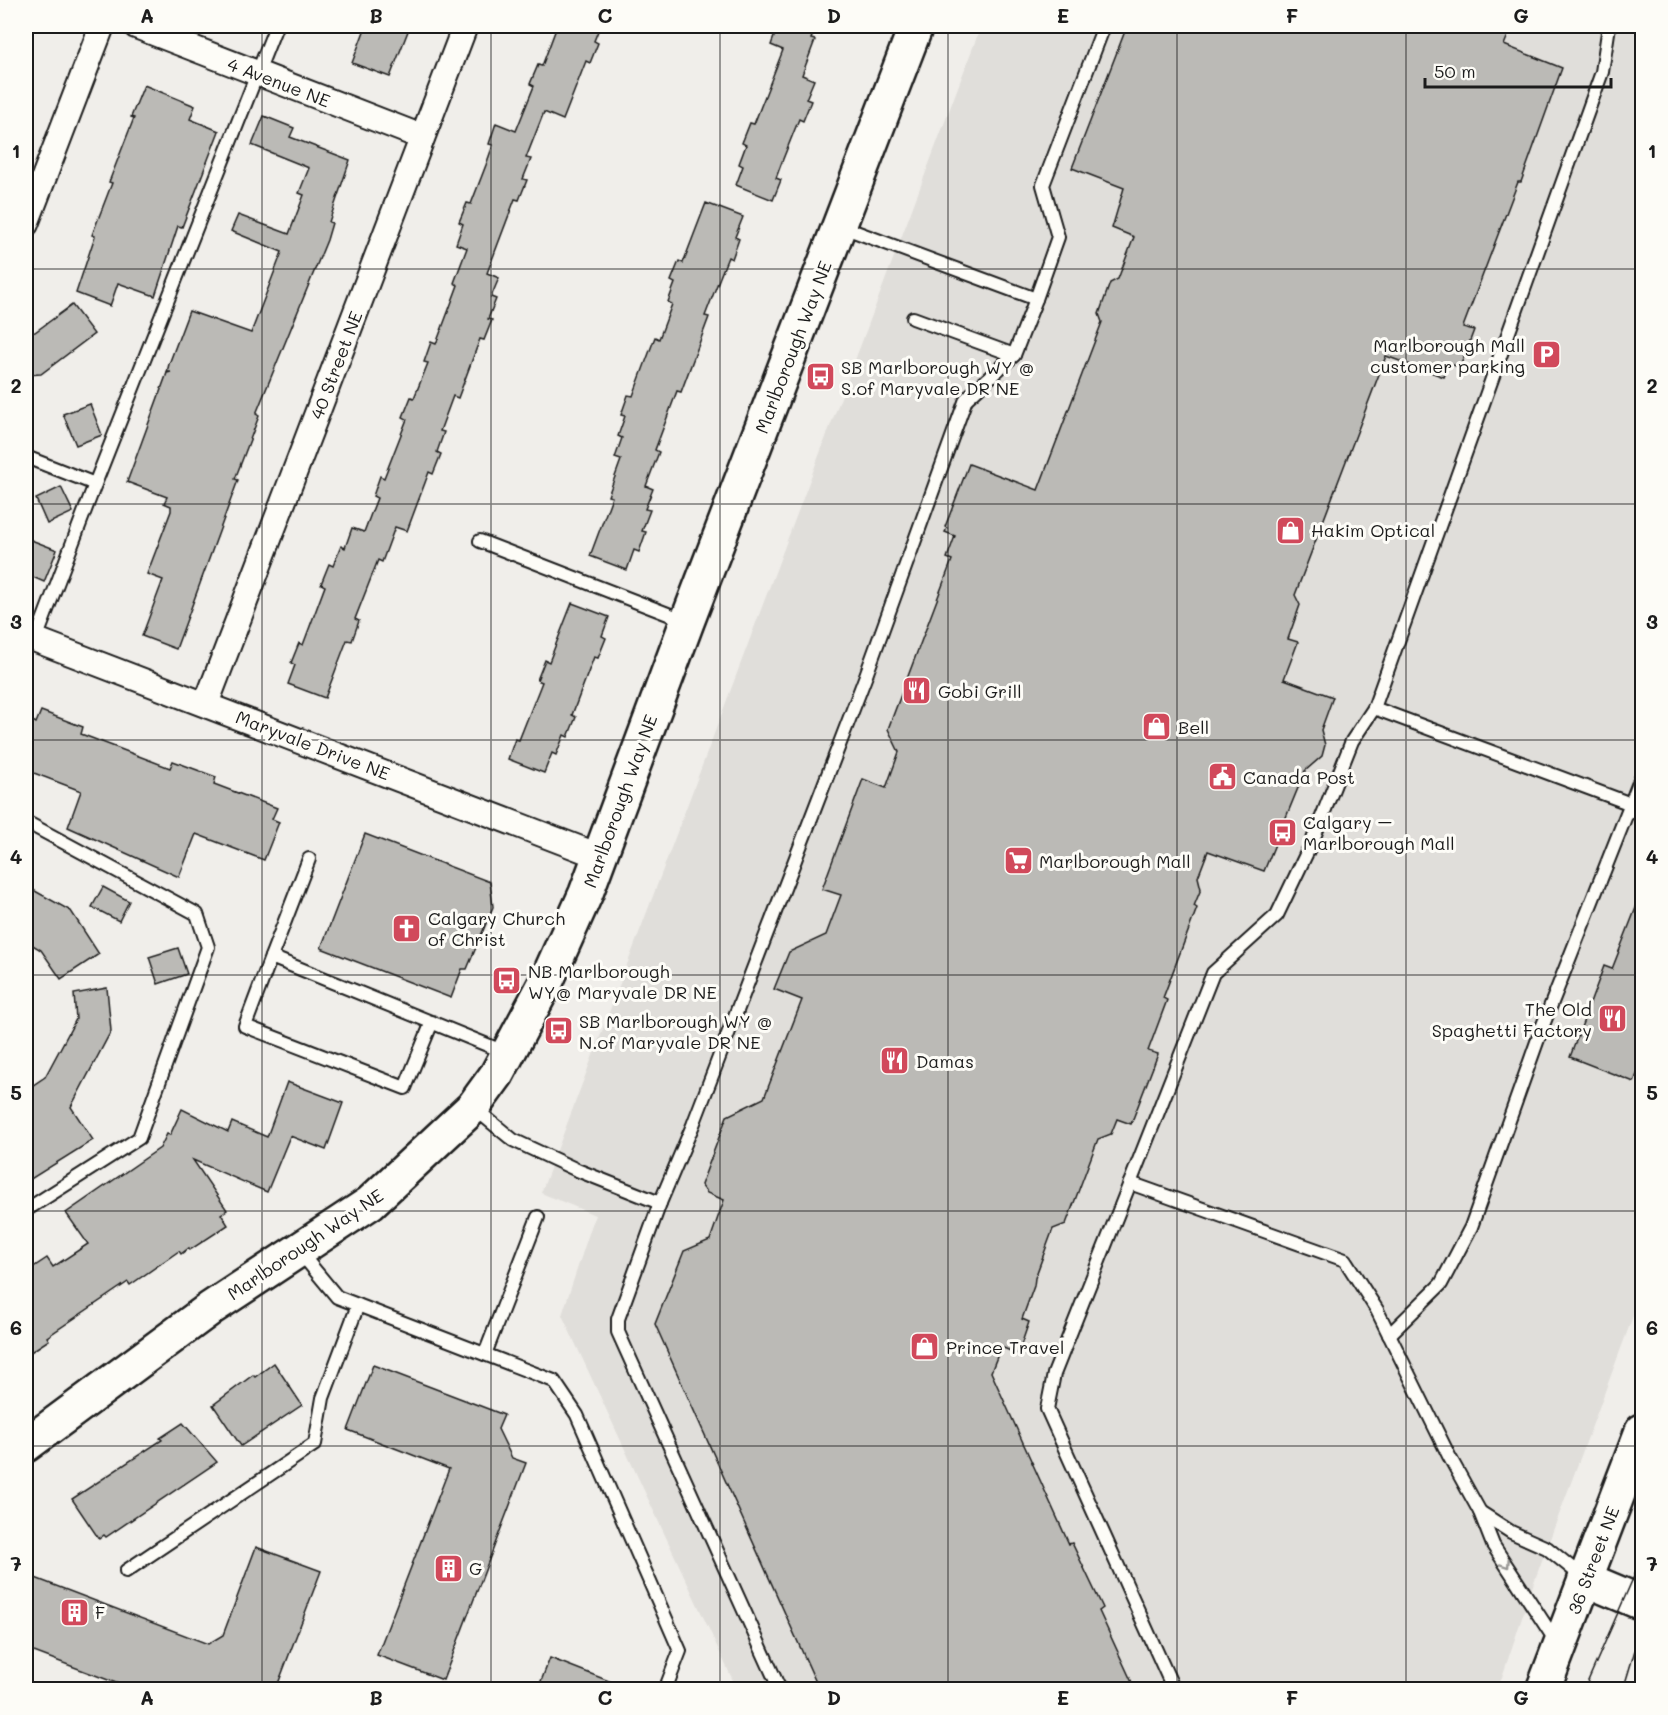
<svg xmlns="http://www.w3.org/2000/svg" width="1668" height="1715" font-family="Mali,sans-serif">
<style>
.built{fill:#e0deda}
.building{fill:#bbbab6;stroke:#1c1c1c;stroke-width:1.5}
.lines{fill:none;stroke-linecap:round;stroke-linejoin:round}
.lane-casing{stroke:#1c1c1c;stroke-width:16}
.street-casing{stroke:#1c1c1c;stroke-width:28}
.secondary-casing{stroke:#1c1c1c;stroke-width:38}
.lane{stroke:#fdfcf7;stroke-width:12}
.street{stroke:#fdfcf7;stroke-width:24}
.secondary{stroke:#fdfcf7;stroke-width:33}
.tram{stroke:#1c1c1c;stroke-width:1.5}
.oneway{stroke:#989794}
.grid{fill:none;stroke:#1c1c1c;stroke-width:1.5;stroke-opacity:0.55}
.labels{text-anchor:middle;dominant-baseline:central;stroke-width:6;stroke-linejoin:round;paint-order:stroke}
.street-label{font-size:18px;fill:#1c1c1c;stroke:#fdfcf7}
.poi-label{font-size:18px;fill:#1c1c1c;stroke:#fdfcf7;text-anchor:start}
.neatline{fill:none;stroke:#1c1c1c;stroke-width:2}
.grid-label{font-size:20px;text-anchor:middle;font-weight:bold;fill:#1c1c1c}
</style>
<rect width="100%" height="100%" fill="#f0eeea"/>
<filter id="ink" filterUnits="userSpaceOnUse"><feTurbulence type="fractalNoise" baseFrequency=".0167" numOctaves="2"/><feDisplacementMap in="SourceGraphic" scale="12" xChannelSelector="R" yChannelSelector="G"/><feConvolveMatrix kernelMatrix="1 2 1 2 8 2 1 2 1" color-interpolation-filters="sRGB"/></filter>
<g filter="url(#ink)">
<path class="built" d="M981 26H1642V1292L1534 1582 1498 1689H737L562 1315 595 1215 541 1193Z"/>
<g class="building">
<path d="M366 26H410L390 77 352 63Z"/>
<path d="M557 26H600L594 41 598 43 590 63 586 61 563 120 544 112 526 158 531 159 523 179 527 180 519 200 515 199 487 273 499 278 491 297 496 299 488 319 492 320 484 340 480 339 458 398 453 396 440 431 444 432 437 452 441 454 433 474 429 472 407 531 395 527 382 562 378 560 355 619 359 621 352 641 347 640 325 698 288 684 295 665 291 663 299 643 303 645 325 586 321 584 329 564 333 566 341 546 345 548 352 528 364 532 377 498 373 496 380 476 384 478 407 419 403 417 411 397 414 398 428 363 424 362 431 342 436 344 451 304 458 285 454 283 467 248 456 244 463 224 459 222 467 203 471 204 486 165 493 145 489 144 496 123 516 131 534 86 530 84 538 65 542 66Z"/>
<path d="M778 26H816L811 39 815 40 802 75 814 80 806 99 811 101 803 121 799 119 783 159 776 178 781 180 773 200 736 185 743 166 739 164 746 145 742 143 750 123 754 124 783 50 771 45Z"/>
<path d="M1127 26H1512L1504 45 1562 68 1521 182H1518L1463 327 1474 330 1460 367 1449 364 1444 377 1386 356 1295 595 1300 605 1288 639 1298 642 1284 679 1333 697 1321 730 1325 745 1322 756 1305 771 1264 871 1208 851 1198 877 1201 889 1194 906 1197 908 1163 998 1167 1000 1148 1051 1158 1054 1131 1124 1117 1119 1111 1134 1098 1139 1066 1224 1053 1229 1035 1278 1034 1286 1022 1319 1029 1322 1018 1354 1001 1347 991 1372 1069 1544 1072 1543 1103 1608 1099 1611 1135 1689H819L655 1324 684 1251 710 1240 724 1200 707 1193 701 1185 727 1116 764 1098 802 1000 774 989 789 952 826 935 841 895 822 889 863 779 886 788 899 752 888 729 952 560 947 558 955 536 945 532 947 528 945 527 969 464 1038 490 1102 322 1099 314 1110 283 1118 279 1134 237 1112 228 1124 188 1072 168Z"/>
<path d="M144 85 195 106 190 119 219 131 182 227 178 226 155 296 118 283 110 306 76 293 95 236 92 235 112 183 109 182 134 118 131 117Z"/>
<path d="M264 116 294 128 290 137 350 160 329 222 332 223 327 240 256 414 259 416 235 479 238 480 176 649 142 636 163 580 147 574 171 511V506L164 503 167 497 127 482 167 373 171 372H167L169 364 189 311 251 333 282 252 231 231 238 215 289 234 304 195 299 193 309 168 252 145Z"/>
<path d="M706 203 743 217 735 237 739 239 732 259 728 257 720 277 705 316 709 317 681 392 677 391 655 450 659 452 646 486 653 489 645 509 650 510 642 531 646 532 639 552 634 550 627 570 590 556 612 497 608 496 621 460 615 458 622 438 618 436 625 416 621 415 628 395 633 396 655 337 659 339 672 304 668 302 675 283 671 281 679 261 683 263Z"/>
<path d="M72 305 94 334 41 374 26 375V333L35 332Z"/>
<path d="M90 404 102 435 76 445 63 414Z"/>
<path d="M61 487 73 512 47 524 36 499Z"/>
<path d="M26 538 57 550 44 582 26 574Z"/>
<path d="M572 603 609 617 602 636 606 638 598 658 594 657 572 715 576 717 568 737 564 735 556 755 552 753 544 773 508 759 515 739 519 740 542 682 537 680 545 660 549 662Z"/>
<path d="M41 711 83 727 81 734 170 768 173 761 216 777 214 784 277 808 272 819 279 822 264 860 196 834 179 877 68 827 81 791 26 770V733L31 720 36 723Z"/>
<path d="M365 834 490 882 493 907 467 969H462L451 998 321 948Z"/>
<path d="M26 886 71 911 99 954 61 979 41 950 26 941Z"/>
<path d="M103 887 129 901 119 921 92 907Z"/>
<path d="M1641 895 1642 1077 1637 1074 1634 1082 1570 1057 1604 966 1612 969Z"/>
<path d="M178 948 187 974 158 984 149 957Z"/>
<path d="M107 988 111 1031 71 1107 93 1140 26 1182V1090L45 1077 76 1019 74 994Z"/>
<path d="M287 1082 343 1103 326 1150 290 1136 267 1192 193 1160 227 1210 221 1214 228 1225 190 1250 189 1248 181 1254 179 1251 130 1285 128 1282 47 1337 49 1340 26 1355V1272L47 1258 53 1267 88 1244 66 1213 160 1148 167 1134 170 1135 182 1109 228 1132 232 1122 267 1137Z"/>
<path d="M274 1363 302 1405 241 1446 213 1405 253 1375 255 1377Z"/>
<path d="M373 1365 504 1415 498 1429 512 1458 526 1463 443 1680 377 1655 449 1469 348 1430Z"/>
<path d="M183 1423 217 1462 106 1537 104 1535 99 1539 72 1499 162 1440 160 1438Z"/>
<path d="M256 1547 321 1571 276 1689H132L26 1649V1588L30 1576 208 1644 223 1635Z"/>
<path d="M550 1658 627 1688 626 1689H538Z"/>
</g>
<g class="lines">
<defs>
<g id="lane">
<path d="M1036 299 1058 237 1043 185 1104 26"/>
<path d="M913 318 1014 355"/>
<path d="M26 457 95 484 276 26"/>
<path d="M480 541 686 621"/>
<path d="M36 639 95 484"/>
<path d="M1374 708 1602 72 1609 26"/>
<path d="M1631 804 1642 818"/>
<path d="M26 822 197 914 208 947 139 1138 26 1210"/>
<path d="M271 957 309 859"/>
<path d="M432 1022 405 1088 245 1026 271 957 507 1053"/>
<path d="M473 1107 513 1140 577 1170 660 1203"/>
<path d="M1130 1183 1054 1374 1047 1409 1174 1690"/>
<path d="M299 1251 337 1297 554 1381 577 1415 680 1651 665 1690"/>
<path d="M1389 1335 1441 1284 1471 1227 1543 1025 1642 775"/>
<path d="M485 1354 538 1217"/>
<path d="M1480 1512 1511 1532 1547 1548 1585 1579"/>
<path d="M126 1571 315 1444 323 1398 358 1305"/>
<path d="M1557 1643 1493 1545 1480 1512 1449 1456 1377 1310 1345 1260 1130 1183 1213 973 1277 915 1312 842 1352 741 1374 708 1631 804 1642 801"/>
<path d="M780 1690 618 1332V1319L660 1203 693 1125 865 678 966 399 1014 355 1036 299 840 226"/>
</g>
<g id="street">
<path d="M136 26 422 137"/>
<path d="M26 224 102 26"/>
<path d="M26 636 599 856"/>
<path d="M206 704 465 26"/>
</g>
<g id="secondary">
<path d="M26 1445 211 1308 370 1203 473 1107 497 1074 547 980 586 893 687 622 916 26"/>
<path d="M1585 1579 1642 1603"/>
<path d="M1543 1690 1642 1431"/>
</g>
</defs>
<use href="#lane" class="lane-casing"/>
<use href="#street" class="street-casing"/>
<use href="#secondary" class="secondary-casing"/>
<use href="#lane" class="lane"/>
<use href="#street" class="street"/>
<use href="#secondary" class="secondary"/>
<g class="tram">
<path d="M1584 1690 1642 1558"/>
<path d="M1623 1690 1642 1627"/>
</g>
</g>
<defs><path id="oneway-chevron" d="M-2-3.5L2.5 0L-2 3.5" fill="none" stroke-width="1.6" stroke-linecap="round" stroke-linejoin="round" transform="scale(1.5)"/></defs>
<use class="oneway" href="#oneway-chevron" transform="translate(1506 1564) rotate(56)"/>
</g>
<path class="grid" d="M262 26V1690M491 26V1690M720 26V1690M948 26V1690M1177 26V1690M1406 26V1690M26 269H1642M26 504H1642M26 740H1642M26 975H1642M26 1211H1642M26 1446H1642"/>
<defs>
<symbol id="parking-square" viewBox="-11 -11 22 22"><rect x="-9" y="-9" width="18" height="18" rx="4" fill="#d1495b" stroke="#fdfcf7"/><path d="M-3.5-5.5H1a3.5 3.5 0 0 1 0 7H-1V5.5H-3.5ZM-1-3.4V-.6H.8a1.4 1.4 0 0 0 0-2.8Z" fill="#fff"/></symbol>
<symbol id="bus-square" viewBox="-11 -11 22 22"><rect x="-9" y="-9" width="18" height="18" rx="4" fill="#d1495b" stroke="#fdfcf7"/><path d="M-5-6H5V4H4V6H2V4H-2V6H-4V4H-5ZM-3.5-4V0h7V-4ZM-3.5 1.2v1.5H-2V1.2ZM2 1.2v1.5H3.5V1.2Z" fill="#fff"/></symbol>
<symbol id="shop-square" viewBox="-11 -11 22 22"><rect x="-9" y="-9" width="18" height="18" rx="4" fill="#d1495b" stroke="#fdfcf7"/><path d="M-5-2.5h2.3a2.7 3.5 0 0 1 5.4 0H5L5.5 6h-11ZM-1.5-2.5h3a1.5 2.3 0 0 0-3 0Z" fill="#fff"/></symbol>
<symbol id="restaurant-square" viewBox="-11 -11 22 22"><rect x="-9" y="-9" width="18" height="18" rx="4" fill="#d1495b" stroke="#fdfcf7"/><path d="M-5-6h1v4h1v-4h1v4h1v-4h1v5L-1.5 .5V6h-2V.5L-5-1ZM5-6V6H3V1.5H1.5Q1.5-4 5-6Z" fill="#fff"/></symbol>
<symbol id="civic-square" viewBox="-11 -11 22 22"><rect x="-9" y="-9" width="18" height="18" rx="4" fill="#d1495b" stroke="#fdfcf7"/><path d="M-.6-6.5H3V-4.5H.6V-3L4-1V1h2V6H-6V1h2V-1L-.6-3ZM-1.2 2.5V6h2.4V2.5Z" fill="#fff"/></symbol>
<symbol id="supermarket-square" viewBox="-11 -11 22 22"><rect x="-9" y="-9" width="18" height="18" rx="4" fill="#d1495b" stroke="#fdfcf7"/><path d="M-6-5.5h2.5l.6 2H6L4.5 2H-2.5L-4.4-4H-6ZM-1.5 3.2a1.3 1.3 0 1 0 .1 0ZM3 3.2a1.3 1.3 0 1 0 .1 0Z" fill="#fff"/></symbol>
<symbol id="church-square" viewBox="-11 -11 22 22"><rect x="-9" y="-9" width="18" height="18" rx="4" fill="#d1495b" stroke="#fdfcf7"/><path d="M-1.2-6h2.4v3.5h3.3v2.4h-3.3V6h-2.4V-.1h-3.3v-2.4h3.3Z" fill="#fff"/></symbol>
<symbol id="building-square" viewBox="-11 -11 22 22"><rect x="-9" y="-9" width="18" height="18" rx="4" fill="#d1495b" stroke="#fdfcf7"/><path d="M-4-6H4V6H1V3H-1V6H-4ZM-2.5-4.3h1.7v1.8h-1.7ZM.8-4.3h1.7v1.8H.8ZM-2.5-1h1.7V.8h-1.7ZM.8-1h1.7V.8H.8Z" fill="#fff"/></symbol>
</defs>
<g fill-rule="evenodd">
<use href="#parking-square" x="1530" y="338" width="33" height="33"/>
<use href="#bus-square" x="804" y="360" width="33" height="33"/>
<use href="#shop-square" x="1274" y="514" width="33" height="33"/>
<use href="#restaurant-square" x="900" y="674" width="33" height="33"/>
<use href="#shop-square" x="1140" y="710" width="33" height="33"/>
<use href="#civic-square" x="1206" y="760" width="33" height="33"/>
<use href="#bus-square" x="1266" y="816" width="33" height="33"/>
<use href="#supermarket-square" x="1002" y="844" width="33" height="33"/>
<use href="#church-square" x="390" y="912" width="33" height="33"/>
<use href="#bus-square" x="490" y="964" width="33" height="33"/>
<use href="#restaurant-square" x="1596" y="1002" width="33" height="33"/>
<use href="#bus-square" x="542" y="1014" width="33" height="33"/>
<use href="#restaurant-square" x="878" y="1044" width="33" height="33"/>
<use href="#shop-square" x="908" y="1330" width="33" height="33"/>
<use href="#building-square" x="432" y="1552" width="33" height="33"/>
<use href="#building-square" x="58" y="1596" width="33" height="33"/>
</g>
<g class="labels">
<g class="street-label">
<text transform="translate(279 82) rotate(21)">4 Avenue NE</text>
<text transform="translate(793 347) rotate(-69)">Marlborough Way NE</text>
<text transform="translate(336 365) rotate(-69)">40 Street NE</text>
<text transform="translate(313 745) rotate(21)">Maryvale Drive NE</text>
<text transform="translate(620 801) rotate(-70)">Marlborough Way NE</text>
<text transform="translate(305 1244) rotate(-34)">Marlborough Way NE</text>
<text transform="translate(1593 1560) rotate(-69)">36 Street NE</text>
</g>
<g class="poi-label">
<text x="1525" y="345" text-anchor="end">Marlborough Mall<tspan x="1525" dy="21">customer parking</tspan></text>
<text x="841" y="367">SB Marlborough WY @<tspan x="841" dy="21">S.of Maryvale DR NE</tspan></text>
<text x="1311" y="530">Hakim Optical</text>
<text x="938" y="691">Gobi Grill</text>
<text x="1178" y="727">Bell</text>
<text x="1243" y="777">Canada Post</text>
<text x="1303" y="822">Calgary –<tspan x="1303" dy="21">Marlborough Mall</tspan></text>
<text x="1039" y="861">Marlborough Mall</text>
<text x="428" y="918">Calgary Church<tspan x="428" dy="21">of Christ</tspan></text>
<text x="528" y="971">NB Marlborough<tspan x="528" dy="21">WY@ Maryvale DR NE</tspan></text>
<text x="1592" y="1009" text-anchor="end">The Old<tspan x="1592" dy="21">Spaghetti Factory</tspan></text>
<text x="579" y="1021">SB Marlborough WY @<tspan x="579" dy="21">N.of Maryvale DR NE</tspan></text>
<text x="916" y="1061">Damas</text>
<text x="946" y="1347">Prince Travel</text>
<text x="469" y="1568">G</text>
<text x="95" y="1612">F</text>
</g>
</g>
<rect width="1668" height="1715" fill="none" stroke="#fdfcf7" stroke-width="66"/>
<path d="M1425 78v9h186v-9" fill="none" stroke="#1c1c1c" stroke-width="3"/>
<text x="1434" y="78" font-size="18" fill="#1c1c1c" stroke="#fdfcf7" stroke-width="4.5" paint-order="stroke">50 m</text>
<rect x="33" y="33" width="1602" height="1649" class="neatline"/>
<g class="grid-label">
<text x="147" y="23">A</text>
<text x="376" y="23">B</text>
<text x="605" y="23">C</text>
<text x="834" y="23">D</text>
<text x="1063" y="23">E</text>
<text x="1292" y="23">F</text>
<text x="1521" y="23">G</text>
<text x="16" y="158">1</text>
<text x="1652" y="158">1</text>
<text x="16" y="393">2</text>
<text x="1652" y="393">2</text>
<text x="16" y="629">3</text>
<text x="1652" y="629">3</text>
<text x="16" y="864">4</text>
<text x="1652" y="864">4</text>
<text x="16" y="1100">5</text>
<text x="1652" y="1100">5</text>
<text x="16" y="1335">6</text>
<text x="1652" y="1335">6</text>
<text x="16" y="1571">7</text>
<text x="1652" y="1571">7</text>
<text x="147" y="1705">A</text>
<text x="376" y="1705">B</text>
<text x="605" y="1705">C</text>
<text x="834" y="1705">D</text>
<text x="1063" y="1705">E</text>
<text x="1292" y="1705">F</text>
<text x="1521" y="1705">G</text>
</g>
</svg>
